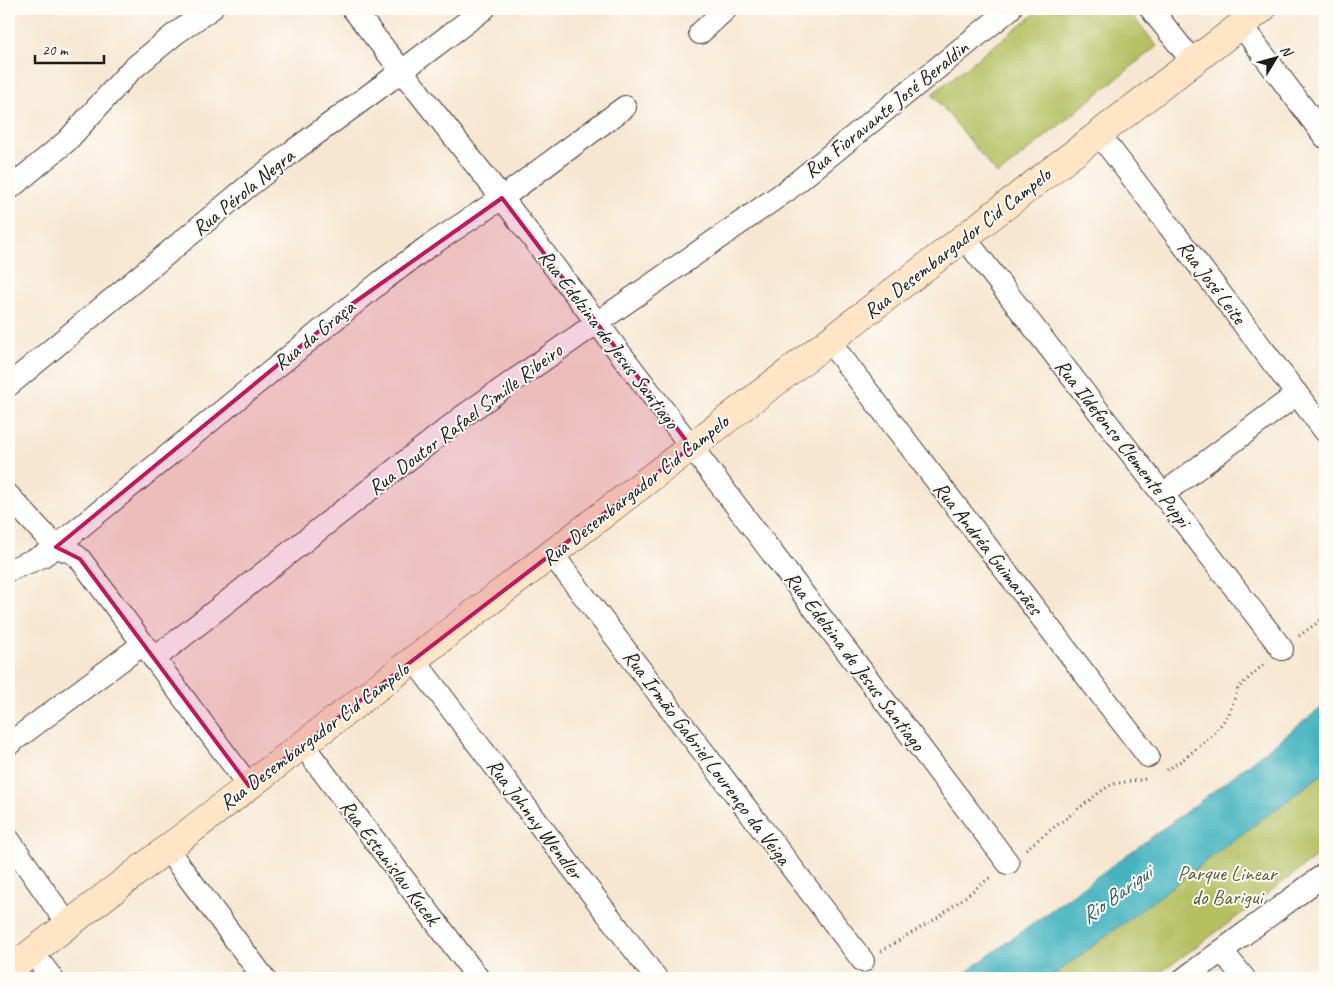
<svg xmlns="http://www.w3.org/2000/svg" width="1334" height="987" font-family="Caveat,sans-serif">
<style>
.green{fill:#b4c061;stroke:#686e3e}
.water{fill:#45b4bf;stroke:#30686e}
.lines{fill:none;stroke-linecap:round;stroke-linejoin:round}
.street-casing{stroke:#3d3a37;stroke-width:24}
.secondary-casing{stroke:#3d3a37;stroke-width:29}
.path{stroke:#3d3a37;stroke-width:3;stroke-dasharray:1 4;stroke-linecap:butt}
.street{stroke:#fff;stroke-width:22}
.secondary{stroke:#fde5c5;stroke-width:28}
.marked{fill:#c2185b;fill-opacity:0.2;stroke:#c2185b;stroke-width:4;stroke-linejoin:round}
.labels{text-anchor:middle;dominant-baseline:central;stroke-width:4;stroke-linejoin:round;paint-order:stroke}
.street-label{font-size:21px;fill:#1c1c1c;stroke:#fdfcf7}
.park-label{font-size:21px;fill:#595e38;stroke:#fdfcf7}
.water-label{font-size:22px;font-style:italic;fill:#2e6065;stroke:#fdfcf7}
</style>
<rect width="100%" height="100%" fill="#fdfcf7"/>
<filter id="ink" filterUnits="userSpaceOnUse"><feTurbulence type="fractalNoise" baseFrequency=".02" numOctaves="2"/><feDisplacementMap in="SourceGraphic" scale="10" xChannelSelector="R" yChannelSelector="G"/><feConvolveMatrix kernelMatrix="1 2 1 2 8 2 1 2 1" color-interpolation-filters="sRGB"/></filter>
<filter id="wash" filterUnits="userSpaceOnUse"><feTurbulence type="fractalNoise" baseFrequency=".0096" numOctaves="4" result="noise"/><feDisplacementMap in="SourceGraphic" scale="20" xChannelSelector="R" yChannelSelector="G"/><feGaussianBlur stdDeviation="1.12" result="paint"/><feColorMatrix in="noise" values="0 0 0 0 0 0 0 0 0 0 0 0 0 0 0 0 0 1.4 0 .05"/><feComposite in="paint" operator="in"/></filter>
<g filter="url(#wash)">
<rect width="100%" height="100%" fill="#f7e7d2"/>
<g class="green">
<path d="M1041 9H1127L1157 46 998 175 932 94Z"/>
<path d="M1325 772V850L1241 914 1153 978H1050Z"/>
</g>
<path class="water" d="M1325 705V772L1050 978H958L1198 803Z"/>
</g>
<g filter="url(#ink)">
<g class="lines">
<defs>
<g id="street">
<path d="M353 9 502 198 1008 863"/>
<path d="M1151 9 1193 62"/>
<path d="M1241 25 1325 137"/>
<path d="M700 33 726 9"/>
<path d="M1099 134 1325 431"/>
<path d="M9 189 67 141 130 71 175 34 211 9"/>
<path d="M964 237 1282 649"/>
<path d="M829 341 1148 756"/>
<path d="M9 385 246 188 293 151 402 71 484 9"/>
<path d="M1163 494 1297 394"/>
<path d="M9 496 56 547 73 553 80 559 249 786"/>
<path d="M552 554 863 961"/>
<path d="M9 570 41 557 56 547 383 280 426 248 502 198 625 107"/>
<path d="M154 659 466 414 786 191 1010 9"/>
<path d="M414 660 656 978"/>
<path d="M9 744 143 644"/>
<path d="M303 745 478 978"/>
<path d="M9 840 68 925"/>
<path d="M167 849 264 978"/>
<path d="M1222 951 1244 978"/>
<path d="M32 952 52 978"/>
<path d="M1185 978 1325 874"/>
</g>
<path id="secondary" d="M9 970 1262 9"/>
</defs>
<use href="#street" class="street-casing"/>
<use href="#secondary" class="secondary-casing"/>
<g class="path">
<path d="M1299 636 1325 617"/>
<path d="M1167 770 1185 758 1214 734 1229 714 1238 688 1265 663"/>
<path d="M1026 849 1104 789 1113 784 1145 779"/>
<path d="M881 951 939 917 992 876"/>
</g>
<use href="#street" class="street"/>
<use href="#secondary" class="secondary"/>
</g>
</g>
<path class="marked" d="M502 198 691 447 249 786 80 559 56 547 352 304Z"/>
<g class="labels">
<g class="street-label">
<text transform="translate(886 109) rotate(-39)">Rua Fioravante José Beraldin</text>
<text transform="translate(243 192) rotate(-39)">Rua Pérola Negra</text>
<text transform="translate(957 243) rotate(-38)">Rua Desembargador Cid Campelo</text>
<text transform="translate(1212 282) rotate(53)">Rua José Leite</text>
<text transform="translate(314 335) rotate(-39)">Rua da Graça</text>
<text transform="translate(609 339) rotate(53)">Rua Edelzina de Jesus Santiago</text>
<text transform="translate(465 419) rotate(-37)">Rua Doutor Rafael Simille Ribeiro</text>
<text transform="translate(1123 443) rotate(52)">Rua Ildefonso Clemente Puppi</text>
<text transform="translate(635 490) rotate(-38)">Rua Desembargador Cid Campelo</text>
<text transform="translate(988 548) rotate(52)">Rua Andréa Guimarães</text>
<text transform="translate(855 661) rotate(53)">Rua Edelzina de Jesus Santiago</text>
<text transform="translate(314 736) rotate(-37)">Rua Desembargador Cid Campelo</text>
<text transform="translate(707 757) rotate(53)">Rua Irmão Gabriel Lourenço da Veiga</text>
<text transform="translate(535 819) rotate(53)">Rua Johnny Wendler</text>
<text transform="translate(390 862) rotate(53)">Rua Estanislau Kucek</text>
</g>
<g class="park-label">
<text x="1227" y="873">Parque Linear<tspan x="1227" dy="24">do Barigui</tspan></text>
</g>
<g class="water-label">
<text transform="translate(1116 895) rotate(-36)">Rio Barigui</text>
</g>
</g>
<rect width="1334" height="987" fill="none" stroke="#fdfcf7" stroke-width="30"/>
<g transform="translate(1276 58) rotate(53)" stroke="#fdfcf7" stroke-width="4" paint-order="stroke">
<path d="M0-4L9 19L0 12L-9 19Z" fill="#1c1c1c"/>
<text y="-8" font-size="14" font-weight="bold" text-anchor="middle" fill="#1c1c1c">N</text>
</g>
<path d="M35 55v8h69v-8" fill="none" stroke="#1c1c1c" stroke-width="2.5"/>
<text x="42" y="55" font-size="15" fill="#1c1c1c" stroke="#fdfcf7" stroke-width="4" paint-order="stroke">20 m</text>
</svg>
